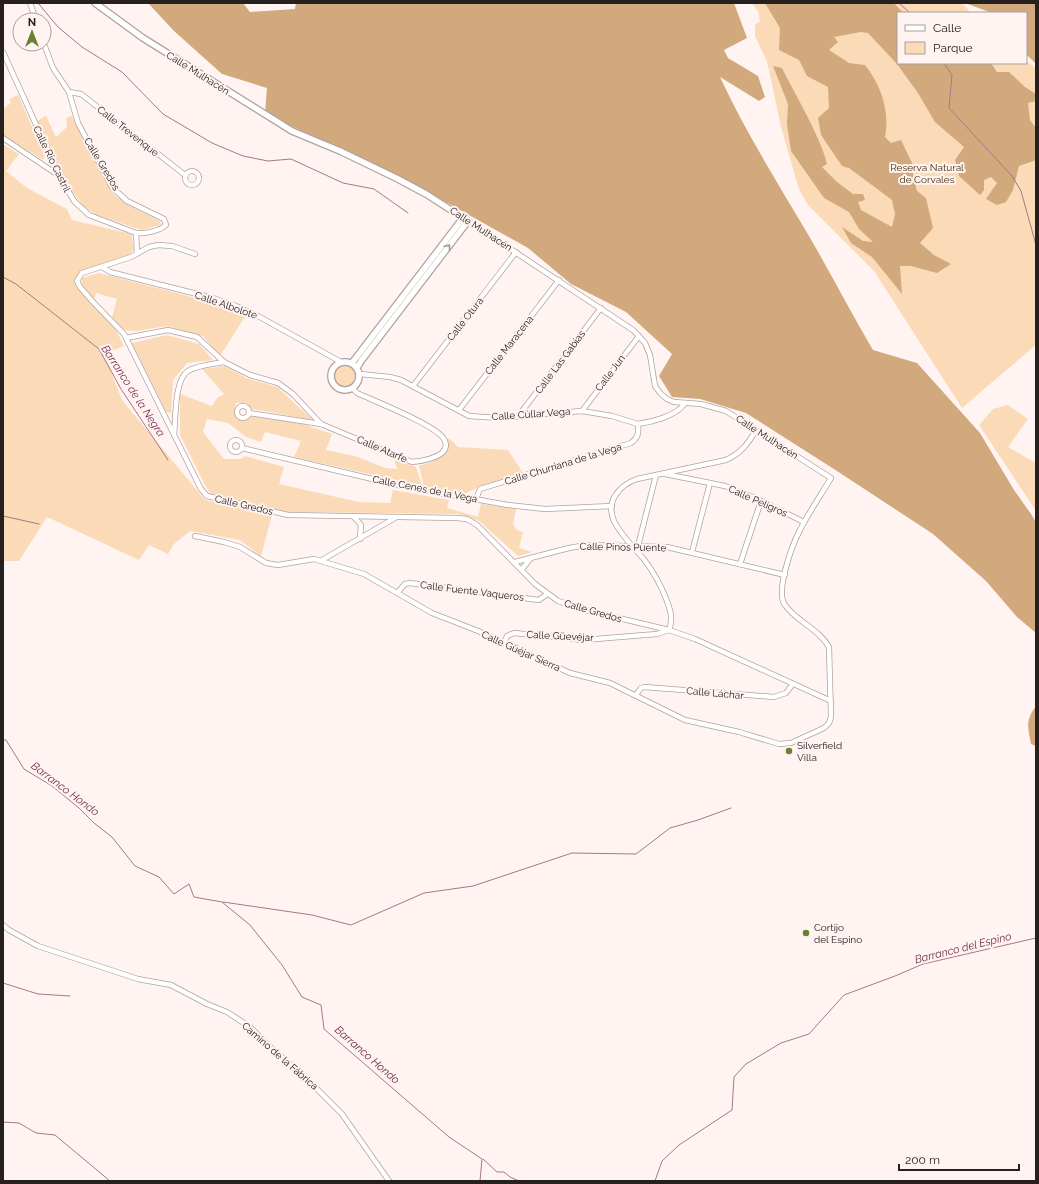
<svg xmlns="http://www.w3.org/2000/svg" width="1039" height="1184" font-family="Raleway,sans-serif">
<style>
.green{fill:#fbdab7}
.forest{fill:#d2a97c}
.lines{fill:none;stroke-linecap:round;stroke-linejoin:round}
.stream{stroke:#a57988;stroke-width:1}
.minor-casing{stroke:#b2a29e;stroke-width:6}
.tertiary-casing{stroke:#b2a29e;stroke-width:8}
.minor{stroke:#fff;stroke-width:4.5}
.tertiary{stroke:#fff;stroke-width:5.5}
.oneway{stroke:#9d9b9a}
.poi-dot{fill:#6a8132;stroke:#fff4f2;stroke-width:1.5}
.labels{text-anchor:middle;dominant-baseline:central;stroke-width:4;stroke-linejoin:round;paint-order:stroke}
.street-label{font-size:10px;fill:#26201e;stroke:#fff4f2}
.park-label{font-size:10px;fill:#492d09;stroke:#fff4f2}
.poi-label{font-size:10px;fill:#26201e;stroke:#fff4f2;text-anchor:start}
.water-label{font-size:11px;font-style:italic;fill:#722b4b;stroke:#fff4f2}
</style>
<rect width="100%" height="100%" fill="#fff4f2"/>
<g class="green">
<path d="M752 3H962L971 13H898V63H1026V61L1036 68V345L962 408 874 271 808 205 799 189 781 127 767 61 755 36V24L760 22 758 11Z"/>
<path d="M18 95 45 156 43 160 3 135V109L11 103 9 99Z"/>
<path d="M46 116 56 137 67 127 66 118 72 116 87 148 114 195 134 208 160 221 161 225 141 230 97 215 83 206 69 187 37 121Z"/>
<path d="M3 144 19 154 6 171 27 188 67 209 72 220 131 234 134 249 130 254 80 272 74 282 116 330 124 346 104 354 122 400 205 500 272 515 261 556 240 540 190 531 174 544 168 554 149 545 139 560 47 517 19 561H3Z"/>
<path d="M99 273 223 305 246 315 220 356 203 336 167 326 136 331 124 330 112 317 117 299 96 293 94 300 82 286V278Z"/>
<path d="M167 335 199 344 213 360 187 363 173 380 171 413 166 412 132 343Z"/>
<circle cx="345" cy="376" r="11"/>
<path d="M225 366 246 378 277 387 313 420 252 409 245 403H236L234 411 238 419 246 420 252 416 303 424 332 434 326 450 358 457 385 468 397 469 394 459 416 467 422 486 294 457 301 441 265 432 261 442 246 437 228 423 207 419 203 432 224 459H241L245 456 284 467 279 484 359 502 390 503 393 490 449 500 447 508 478 517 481 504 516 509 513 525 517 530 523 532 519 548 532 552 518 556 479 521 459 514 292 512 271 509 211 494 206 487 180 435V394L212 406 217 398 224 394 202 369Z"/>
<path d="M1008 405 1028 419 1008 447 1036 463V511L979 425 993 409Z"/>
<path d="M447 439H450L458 447 508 450 523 473 477 488 462 495 424 486 419 466 432 462 448 449Z"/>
</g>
<g class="forest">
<path d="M148 3H243L250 12 295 9 296 3H734L747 38 724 50 728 58 758 76 765 97 759 101 720 77C745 131 776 180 806 231 829 270 850 311 873 350L917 363 980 433 1014 490 1031 514 1036 522V633L1017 617 986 581 933 534 837 471 746 413 700 399 672 397 659 376 672 354 626 312 571 284 528 248 444 201 265 113 267 88 222 74 174 31Z"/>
<path d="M765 3H894L903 13H898V63H991L997 72H1009L1025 87 1036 94V101L1028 103 1030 120 1036 128V160L1019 166 1013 190 1006 202 997 205 986 199 997 183 991 177 984 180V190L980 195 959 176 955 160 964 147 935 122 918 93 897 64 868 33 861 32 834 37 838 42 829 50 849 63 865 65C881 85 890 111 885 137L891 143 901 140 913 165V175L917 191 926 198 933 228 920 243 934 255 951 264 937 273 911 266H900L902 294 872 257 851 243 842 227 863 241 873 242 859 229 849 212 824 198 791 151 787 124 788 104 773 66 782 68C795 95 821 137 827 164L822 167 837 182 853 194H863L865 200 858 202 861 210 892 227 895 214 892 200 849 168 842 166 821 135 818 118 829 108 828 87 807 76 799 60 779 50 780 28Z"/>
<path d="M965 3H1036V64L1026 54V13H992Z"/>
<path d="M1036 706V746L1031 744C1028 727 1025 721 1036 706Z"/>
</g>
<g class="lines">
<g class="stream">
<path d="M38 3 58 27 82 47 122 72 163 114 212 143 243 156 268 161 291 159 343 183 374 189 408 213"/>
<path d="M899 3 910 13"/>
<path d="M944 63 952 75 949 108 1012 176 1021 191 1036 245"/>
<path d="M3 277 16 284 99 349 121 389 168 460"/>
<path d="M3 516 39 524"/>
<path d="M3 740H6L24 769 52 786 79 808 94 823 112 837 135 866 159 877 174 894 189 884 194 897 222 902 250 925 282 965 302 997 321 1005 324 1029 449 1137 482 1159 480 1181"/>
<path d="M223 902 312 915 351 925 424 893 473 886 572 853 636 854 670 828 698 820 731 808"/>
<path d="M3 983 38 994 70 996"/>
<path d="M3 1122 19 1123 36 1133 55 1135 110 1181"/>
<path d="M483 1159 497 1172H504L510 1177 519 1181"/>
<path d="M655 1181 662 1161 679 1145 732 1110 734 1077 746 1064 781 1043 809 1034 844 995 895 976 923 964 1036 938"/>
</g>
<defs>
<g id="minor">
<path d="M30 3 36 20"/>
<path d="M3 52 59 175 74 201 89 215 136 233C144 234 160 231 166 225L164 219 127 201 112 187 78 123 69 92 53 68 44 44"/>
<path d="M69 92 81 94 185 175"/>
<path d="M3 138 58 175"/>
<circle cx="192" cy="178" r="7"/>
<path d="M136 233 137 253"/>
<path d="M195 254 172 246 158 245 149 247 131 257 82 273 77 281 80 287 94 303 124 334 201 489 207 496 288 515 457 518 467 519 477 525 535 584 558 601 585 610 669 630 695 639 831 701"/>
<path d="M102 267 110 272 213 298 236 306 258 316 341 362"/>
<path d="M126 338 168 330 197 337 224 362 250 375 278 383 293 394 321 424"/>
<path d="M360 374 390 377 401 380 469 416 499 418 582 411 612 416 638 424"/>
<path d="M413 386 516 252"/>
<circle cx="243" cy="412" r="6"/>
<path d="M459 410 559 280"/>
<path d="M582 411 639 336"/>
<path d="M249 413 321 424 412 462C422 461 434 459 442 453 446 449 447 444 444 439 436 425 374 401 357 393L352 388"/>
<path d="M519 415 601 308"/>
<path d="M638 424C652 422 677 416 685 403"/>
<path d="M174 434C176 418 174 380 188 371 198 365 213 364 224 362"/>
<circle cx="236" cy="446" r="6"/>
<path d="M242 448 406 487 508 505 545 509 612 506"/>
<path d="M665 474 725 486 755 498 804 522"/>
<path d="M476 499 480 489 631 443C638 438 639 433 638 424"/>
<path d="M354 517 361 525 360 539"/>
<path d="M195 536 224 542 240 547 266 563 278 565 314 559 364 574 432 613 478 631 570 673 610 683 685 720 739 732 779 744 791 743 824 728 829 723 831 717 829 647C819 629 797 622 785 605 775 592 792 545 800 530 809 512 821 495 831 478L726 411 701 404 674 402 667 399 661 394 655 386 650 355 645 343 633 330 468 221"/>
<path d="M638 546 656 475"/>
<path d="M692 552 710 483"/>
<path d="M322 560 395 518"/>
<path d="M515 562 569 548 586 545 667 547 785 575"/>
<path d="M740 564 761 501"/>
<path d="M522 569 531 558"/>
<path d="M398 592 405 584 410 583 539 600 547 594"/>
<path d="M504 643 507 636 514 633 583 640 657 634 669 630C673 619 671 612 667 601 661 585 653 571 643 558 633 547 621 535 614 521 605 501 620 485 637 479L726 460C741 453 748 444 756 430"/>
<path d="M636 695 641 688 644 687 774 697 786 693 792 685"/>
<path d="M3 925 9 930 38 946 138 979 171 985 207 1004 227 1012 250 1027 268 1045 307 1079 342 1114 389 1181"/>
</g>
<g id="tertiary">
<path d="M95 3 143 38 292 131 340 151 398 179 426 194 468 221 361 361 357 368"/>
<circle cx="345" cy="376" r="14"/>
<path d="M352 363 463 218"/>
</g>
</defs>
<use href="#minor" class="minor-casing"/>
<use href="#tertiary" class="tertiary-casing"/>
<use href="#minor" class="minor"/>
<use href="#tertiary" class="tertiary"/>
</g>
<defs><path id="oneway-chevron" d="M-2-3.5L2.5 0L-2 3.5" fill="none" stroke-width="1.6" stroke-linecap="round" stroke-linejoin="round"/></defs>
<use class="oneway" href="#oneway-chevron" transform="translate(448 247) rotate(-52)"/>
<g class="poi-dot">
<circle cx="789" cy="751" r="4"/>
<circle cx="806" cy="933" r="4"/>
</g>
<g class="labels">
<g class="street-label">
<text transform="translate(198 73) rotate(32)">Calle Mulhacén</text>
<text transform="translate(128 131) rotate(38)">Calle Trevenque</text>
<text transform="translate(52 159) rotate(64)">Calle Río Castril</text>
<text transform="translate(102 164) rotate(59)">Calle Gredos</text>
<text transform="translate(481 229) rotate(33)">Calle Mulhacén</text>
<text transform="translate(226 305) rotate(19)">Calle Albolote</text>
<text transform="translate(465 319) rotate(-52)">Calle Otura</text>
<text transform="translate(509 345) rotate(-52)">Calle Maracena</text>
<text transform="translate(560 362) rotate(-53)">Calle Las Gabias</text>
<text transform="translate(610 373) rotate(-53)">Calle Jun</text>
<text transform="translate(531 414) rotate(-4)">Calle Cúllar Vega</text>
<text transform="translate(767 437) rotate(33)">Calle Mulhacén</text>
<text transform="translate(382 449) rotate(23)">Calle Atarfe</text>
<text transform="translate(563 464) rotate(-17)">Calle Churriana de la Vega</text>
<text transform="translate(425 489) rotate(11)">Calle Cenes de la Vega</text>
<text transform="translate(758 501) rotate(24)">Calle Peligros</text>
<text transform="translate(244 505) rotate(13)">Calle Gredos</text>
<text transform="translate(623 547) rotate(1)">Calle Pinos Puente</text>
<text transform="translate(472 591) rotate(7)">Calle Fuente Vaqueros</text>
<text transform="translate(593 611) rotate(16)">Calle Gredos</text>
<text transform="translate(560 636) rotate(3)">Calle Güevéjar</text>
<text transform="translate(521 651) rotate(24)">Calle Güéjar Sierra</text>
<text transform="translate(715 693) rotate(5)">Calle Láchar</text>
<text transform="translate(280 1056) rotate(41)">Camino de la Fábrica</text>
</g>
<g class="park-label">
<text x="927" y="167">Reserva Natural<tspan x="927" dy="12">de Corvales</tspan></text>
</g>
<g class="poi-label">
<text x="797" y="745">Silverfield<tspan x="797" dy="12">Villa</tspan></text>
<text x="814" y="927">Cortijo<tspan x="814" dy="12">del Espino</tspan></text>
</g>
<g class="water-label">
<text transform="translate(133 391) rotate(57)">Barranco de la Negra</text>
<text transform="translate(65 789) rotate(37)">Barranco Hondo</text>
<text transform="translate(963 948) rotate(-14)">Barranco del Espino</text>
<text transform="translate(367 1055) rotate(41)">Barranco Hondo</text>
</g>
</g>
<rect width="1039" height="1184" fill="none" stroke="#26201e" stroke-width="8"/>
<rect x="897" y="12" width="130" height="52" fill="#fff4f2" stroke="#a89f9d"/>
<rect x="905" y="25" width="20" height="6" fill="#ffffff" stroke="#a89f9d"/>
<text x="933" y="32" font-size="12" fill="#26201e">Calle</text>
<rect x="905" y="42" width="20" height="12" fill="#fbdab7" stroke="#a89f9d"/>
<text x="933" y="52" font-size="12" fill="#26201e">Parque</text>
<g transform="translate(32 32)"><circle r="19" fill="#fff4f2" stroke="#a89f9d"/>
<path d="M0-3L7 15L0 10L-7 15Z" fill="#6a8132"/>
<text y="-6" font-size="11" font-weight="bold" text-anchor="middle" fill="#26201e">N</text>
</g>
<path d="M899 1164v6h120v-6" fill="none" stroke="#26201e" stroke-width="2"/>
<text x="905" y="1164" font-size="12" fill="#26201e" stroke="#fff4f2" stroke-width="3" paint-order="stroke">200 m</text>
</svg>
